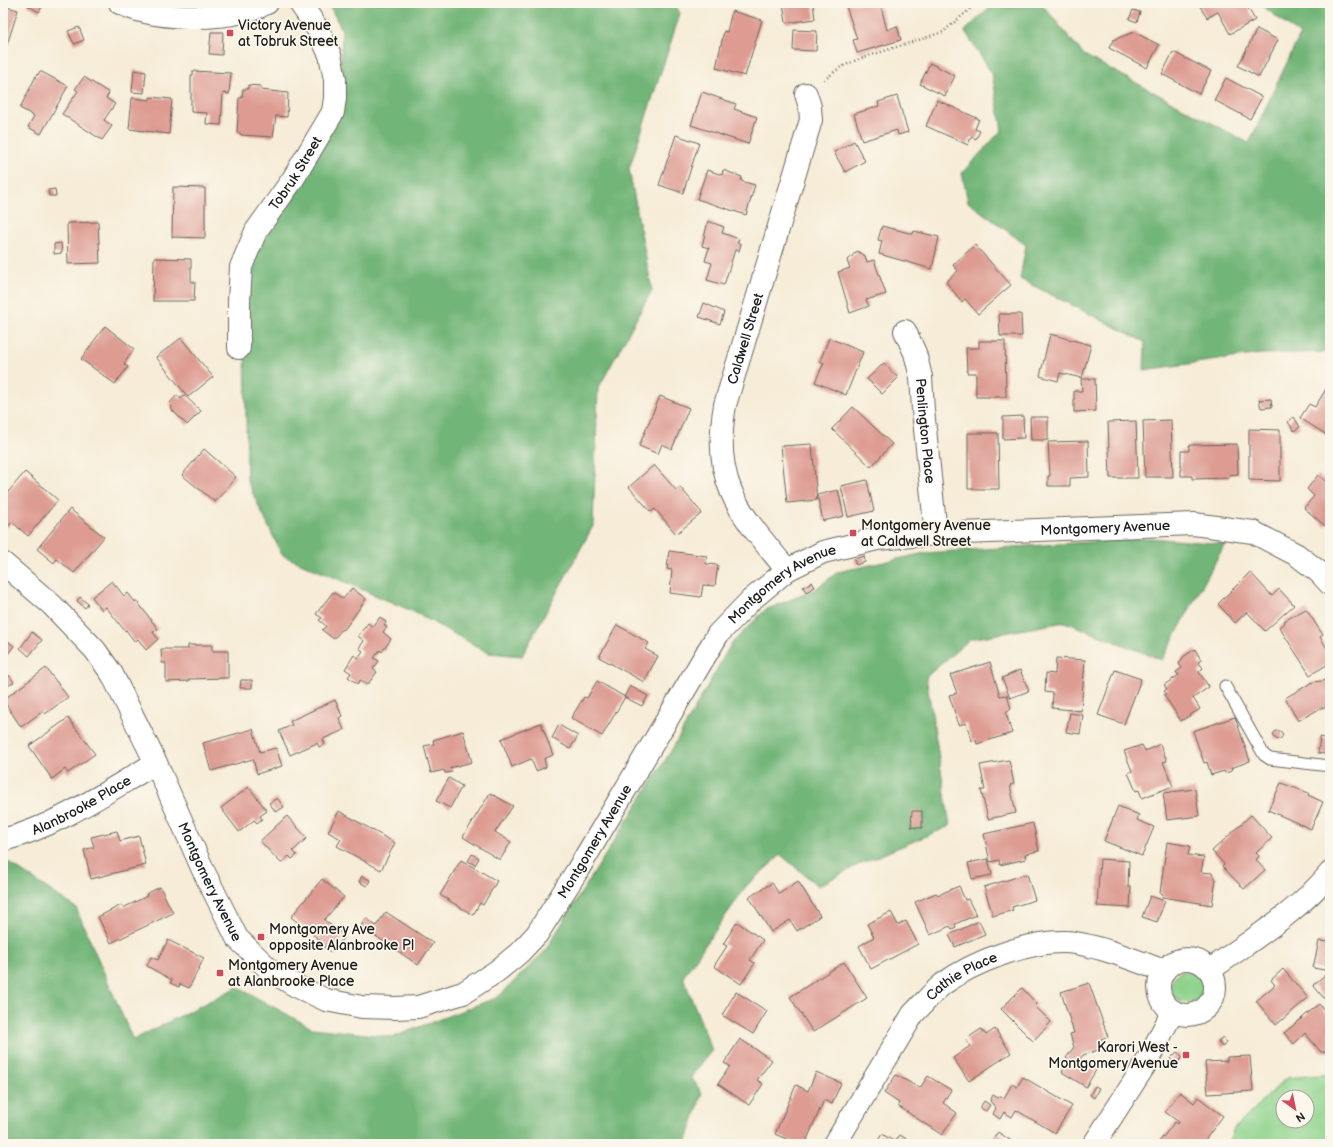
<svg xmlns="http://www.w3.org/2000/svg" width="1333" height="1147" font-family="'Balsamiq Sans',sans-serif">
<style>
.green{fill:#8ed38c;stroke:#557854;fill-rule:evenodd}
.forest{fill:#72b578;stroke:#47684a}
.building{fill:#dd9b92}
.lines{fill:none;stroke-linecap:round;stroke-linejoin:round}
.service-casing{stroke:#68655d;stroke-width:13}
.minor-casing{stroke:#68655d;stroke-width:24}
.path{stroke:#68655d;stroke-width:2.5;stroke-dasharray:1 3;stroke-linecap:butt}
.service{stroke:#fff;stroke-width:11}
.minor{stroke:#fff;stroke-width:22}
.poi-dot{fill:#d1495b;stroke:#fbf7ec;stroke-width:1.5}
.labels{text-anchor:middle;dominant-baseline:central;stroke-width:3.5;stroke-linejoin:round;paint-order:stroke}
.poi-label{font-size:14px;fill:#1c1c1c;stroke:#fbf7ec;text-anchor:start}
.street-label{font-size:14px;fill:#1c1c1c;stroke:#fbf7ec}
</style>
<rect width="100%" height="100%" fill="#fbf7ec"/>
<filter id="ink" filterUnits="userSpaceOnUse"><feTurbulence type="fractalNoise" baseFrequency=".025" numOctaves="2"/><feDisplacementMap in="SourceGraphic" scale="8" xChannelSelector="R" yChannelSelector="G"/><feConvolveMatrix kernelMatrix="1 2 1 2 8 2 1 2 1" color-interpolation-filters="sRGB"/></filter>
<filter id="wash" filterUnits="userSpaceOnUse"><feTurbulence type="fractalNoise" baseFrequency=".012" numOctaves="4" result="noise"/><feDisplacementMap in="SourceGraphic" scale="16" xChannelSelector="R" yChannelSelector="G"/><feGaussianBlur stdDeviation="0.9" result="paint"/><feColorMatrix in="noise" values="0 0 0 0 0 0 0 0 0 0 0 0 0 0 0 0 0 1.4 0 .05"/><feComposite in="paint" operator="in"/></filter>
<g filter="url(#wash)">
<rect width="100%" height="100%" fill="#f6ecd7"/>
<g class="green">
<circle cx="1187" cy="987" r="16"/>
<path d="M1330 1074V1144H1228L1234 1129 1286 1078ZM1283 1097H1307V1121H1283Z"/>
</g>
<g class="forest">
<path d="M328 3H675L680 14 629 169 652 290 598 389 593 526 522 656 489 653 414 612 282 555 247 481 245 345 238 256 339 116 342 30Z"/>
<path d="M994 3H1041L1084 55 1249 143 1300 35 1264 7 1262 3H1330V352L1261 354 1144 370 1145 342 1020 279 1026 245 968 202 962 173 1002 130 992 74 965 31Z"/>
<path d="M1149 538 1225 544 1162 660 1065 622 970 639 926 677 950 826 862 863 818 886 781 855 747 885 683 977 712 1050 691 1077 702 1093 686 1144H3V863L8 862 76 908 133 1040 237 987 312 1028 393 1037 498 997 544 952 671 751 731 644 765 610 814 590 838 572 925 553Z"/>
</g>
<g id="blocks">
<g class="building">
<path d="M28 3H44L39 12 27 5Z"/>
<path d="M783 3H813L815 19 786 23Z"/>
<path d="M845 3H880L887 30 897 26 901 40 857 53 853 40 857 39Z"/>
<path d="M1198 3H1245L1255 20 1230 34 1218 12 1207 18Z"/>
<path d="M3 6 18 10 6 48 3 47Z"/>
<path d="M1133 10 1140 12 1137 22 1129 19Z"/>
<path d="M732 11 762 20 745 76 716 68 724 31 727 32Z"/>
<path d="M79 27 84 40 74 44 68 31Z"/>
<path d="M1257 29 1278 40 1259 77 1238 66Z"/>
<path d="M794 30 817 31 816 51 793 50Z"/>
<path d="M211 32H223L222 55 209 54Z"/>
<path d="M1134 32 1159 45 1147 68 1109 48 1113 40Z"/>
<path d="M1173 52 1211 71 1199 94 1162 74Z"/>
<path d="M930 63 955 76 945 96 920 84Z"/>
<path d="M134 70 146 72 144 93 132 92Z"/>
<path d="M40 71 68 86 41 134 28 127 34 116 20 108 37 74 38 75Z"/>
<path d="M193 71 231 73 229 94 223 93 221 125 206 124 207 113 191 112V75H193Z"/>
<path d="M84 77 109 93 106 98 115 104 104 120 112 126 102 140 62 114 78 91 75 89Z"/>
<path d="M1226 78 1262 97 1250 119 1214 100Z"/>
<path d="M248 85 261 86V90L288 93 287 117 276 116 273 137 241 135 240 133H237L239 98H242L243 89H248Z"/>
<path d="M702 92 736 104 734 109 757 117 748 144 691 125Z"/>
<path d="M897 96 908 132 898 135 897 130 862 141 854 114 879 106 878 102Z"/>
<path d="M150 97 172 99 169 134 129 129 132 98 150 100Z"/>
<path d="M937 100 979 119 975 129 980 131 976 139 971 137 968 145 926 126Z"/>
<path d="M676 135 699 143 683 193 659 185Z"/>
<path d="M854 141 865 161 845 172 834 152Z"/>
<path d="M707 170 722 175 723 170 742 177 741 181 755 185 746 215 697 199Z"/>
<path d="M173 187 205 188V238L172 237Z"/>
<path d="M55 189 56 196H49L48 190Z"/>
<path d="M708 221 724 227 722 233 739 239 737 243 741 244 739 251 735 250 724 285 707 280 712 263 705 261 709 248 702 246Z"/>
<path d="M98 222 100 263 68 264 67 223Z"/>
<path d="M882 226 913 234 914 231 939 237 932 269 879 254 882 241 878 240Z"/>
<path d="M61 243 62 253 54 254V244Z"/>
<path d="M975 245 1011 285 978 314 965 299 962 302 946 282 958 271 953 265Z"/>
<path d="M857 251 865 256 867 262 874 260 886 294 866 300 869 306 850 313 838 272 850 268 847 261Z"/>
<path d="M154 258 191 259V282H195L194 301H153Z"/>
<path d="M704 303 724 312 720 324 699 317Z"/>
<path d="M999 314H1021L1022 336H1000Z"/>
<path d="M105 326 134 349 124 364 128 367 115 384 81 359Z"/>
<path d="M1050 334 1091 345 1082 378 1060 373 1058 381 1040 376Z"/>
<path d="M181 338 213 377 188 397 156 357Z"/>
<path d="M829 338 863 352 846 395 815 382 824 363 820 361Z"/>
<path d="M979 341H1005L1006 397H976V373H967L966 348H979Z"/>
<path d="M884 363 898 378 882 394 867 379Z"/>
<path d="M1081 379H1095L1096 411 1074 412V391H1082Z"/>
<path d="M1328 386 1330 388V437L1300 418 1309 404 1315 407Z"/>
<path d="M177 395 181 399 184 395 201 411 187 425 171 409 172 407 169 404Z"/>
<path d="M660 396 689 408 672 449 662 444 658 454 639 446Z"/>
<path d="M1271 399 1272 407 1261 408 1259 400Z"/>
<path d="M853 407 892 444 871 467 832 429Z"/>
<path d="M1023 416 1024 438 1003 439V417Z"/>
<path d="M1030 417H1048V440H1031Z"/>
<path d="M1294 417 1300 427 1294 431 1288 422Z"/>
<path d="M1171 420 1173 477H1145L1143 421Z"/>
<path d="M1136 421 1138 478H1110L1108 422Z"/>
<path d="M1249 429 1280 430V481L1249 480Z"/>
<path d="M968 433H998L999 489H968Z"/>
<path d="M1088 441 1089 477 1070 478V486H1048V476H1050L1048 442Z"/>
<path d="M812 444 817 500 787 503 781 446Z"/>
<path d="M1237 444 1238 474 1229 475V478L1192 479V476H1181V451H1189V445Z"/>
<path d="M204 449 236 477 215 502 182 475Z"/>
<path d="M654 465 676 490 680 487 702 513 676 534 655 509 651 512 629 487Z"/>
<path d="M25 472 58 500 28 536 12 522 8 527 3 523V498Z"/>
<path d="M1318 475 1326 481 1330 476V525L1327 523 1325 526 1304 508 1314 496 1307 489Z"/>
<path d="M867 480 874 511 848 517 841 486Z"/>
<path d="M838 490 844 516 823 521 817 495Z"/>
<path d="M70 509 104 537 74 573 57 559 54 563 37 549Z"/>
<path d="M669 551 707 556 706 564 718 565 715 586 703 585 701 597 670 593 672 570 667 569Z"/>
<path d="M864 556 865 562 856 565 854 559Z"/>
<path d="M1250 572 1272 596 1279 589 1294 605 1265 631 1247 612 1235 623 1218 604Z"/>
<path d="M112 581 124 596 128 593 135 602 136 600 158 629 153 632 158 639 146 650 138 639 135 642 126 630 125 631 106 607 102 610 92 597Z"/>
<path d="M812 582 815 587 806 592 803 587Z"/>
<path d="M352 588 366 599 344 630 342 629 334 639 322 630 326 626 319 620 322 618 316 614 333 592 343 599Z"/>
<path d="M80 597 88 604 85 608 77 601Z"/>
<path d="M1306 609 1323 635 1320 637 1330 653V663L1310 675 1279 627 1285 623 1284 621Z"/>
<path d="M380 617 386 622 384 625 387 627 383 632 391 639 382 652 380 650 374 658 379 661 373 669 377 672 367 685 360 680 358 684 348 677 351 673 345 669 354 655 358 658 363 651 359 648 364 641 358 636 368 623 373 627Z"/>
<path d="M617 625 649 643 645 649 658 656 644 682 599 657Z"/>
<path d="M32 632 42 640 29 656 20 648Z"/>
<path d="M3 637 14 646 3 660Z"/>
<path d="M188 645H212V651H228V678L189 679V681L166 682V663H162L161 649H188Z"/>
<path d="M1195 649 1201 660 1198 662 1203 668 1199 672 1209 687 1193 698 1200 709 1181 721 1164 695 1166 694 1164 691 1167 689 1164 685 1179 675 1176 672 1182 668 1179 664 1183 657Z"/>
<path d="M1056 658 1085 660 1081 711 1052 708 1053 693 1045 692 1046 673 1055 674Z"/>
<path d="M990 662 1000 696 1007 695 1011 709 1006 713 1012 733 977 744 976 740 972 741 966 723 959 725 949 695 957 693 950 675Z"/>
<path d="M46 668 68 697 45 714 43 711 21 727 3 700Z"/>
<path d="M1020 670 1029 691 1010 698 1002 678Z"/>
<path d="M1115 670 1141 679 1124 724 1098 715Z"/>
<path d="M9 675 14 682 6 687 4 684 3 685V679Z"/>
<path d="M241 680H252V688H240Z"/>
<path d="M1330 680V707L1321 708 1298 721 1285 698 1313 682Z"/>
<path d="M597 681 625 697 602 736 571 718 584 697 587 698Z"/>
<path d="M630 686 648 696 642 706 624 697Z"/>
<path d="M335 700 342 716 339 718 344 730 323 739 325 744 319 747 317 743 290 755 279 731 292 725 290 721Z"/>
<path d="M1070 713 1083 715 1080 734 1066 732Z"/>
<path d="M1235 717 1250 761 1231 768 1232 771 1225 773 1224 771 1211 775 1207 762 1204 763 1193 731Z"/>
<path d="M68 718 95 754 68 773 65 769 52 779 29 746Z"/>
<path d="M541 723 553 755 544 759 546 767 536 771 531 759 512 767 501 739Z"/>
<path d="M559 725 578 736 570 749 552 738Z"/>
<path d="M253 729 260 752 276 748 282 766 257 774 253 759 211 771 203 743Z"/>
<circle cx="1278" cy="735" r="4.5"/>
<path d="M463 731 472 762 450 768 452 772 445 773 444 770 431 773 424 746 434 744 433 740Z"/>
<path d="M1320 737 1330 739V755L1318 753Z"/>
<path d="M1160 744 1167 761 1163 762 1173 786 1142 798 1139 790 1136 791 1128 773 1132 771 1124 751 1142 745 1145 751Z"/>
<path d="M1009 760 1014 784 1010 785 1016 813 988 819 981 790H985L980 765Z"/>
<path d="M449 778 462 786 450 808 436 801Z"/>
<path d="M1281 783 1309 793 1308 795 1323 802 1311 829 1268 810Z"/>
<path d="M249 787 267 811 260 816 262 819 257 823 254 820 239 832 221 808Z"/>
<path d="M1195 789 1199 816 1167 820 1163 793Z"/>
<path d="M490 793 513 806 495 832 511 842 500 860 463 837Z"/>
<path d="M277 798 284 807 276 812 269 803Z"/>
<path d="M1118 806 1139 815 1137 820 1154 827 1142 856 1104 841Z"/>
<path d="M339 811 395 843 381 870 337 846 341 839 328 832Z"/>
<path d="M912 811H922V828L911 827Z"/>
<path d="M1251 815 1272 838 1256 853 1259 856 1256 860 1265 870 1244 889 1222 866 1224 864 1212 851Z"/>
<path d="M287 816 307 838 293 851 297 855 292 859 289 856 281 863 260 841Z"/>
<path d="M1033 823 1039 851 1025 854 1026 859 1000 865 999 860 990 862 984 834Z"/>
<path d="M117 831 120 841 139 836 146 865 91 879 84 850 94 847 91 837Z"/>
<path d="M1167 842 1190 846 1188 855 1204 857 1201 872 1212 873 1216 879 1212 905 1162 897 1163 894 1160 893Z"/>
<path d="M472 854 479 858 475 865 468 861Z"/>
<path d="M988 859 992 875 972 879 968 863Z"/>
<path d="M1100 859 1129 861 1128 887H1131L1130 908 1097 906Z"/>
<path d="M461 860 497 881 483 905 480 903 473 915 440 895Z"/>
<path d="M1027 874 1035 900 1012 907 1013 910 993 916 984 887Z"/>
<path d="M362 876 370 880 367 886 359 882Z"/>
<path d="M322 879 344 897 324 920 345 936 331 953 321 944 322 942 291 917Z"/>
<path d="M798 881 820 916 797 931 790 920 771 932 749 897 772 883 779 894Z"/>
<path d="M959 886 965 900 968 899 976 915 955 924 956 927 952 929 950 926 930 935 915 902 936 893 938 895Z"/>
<path d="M160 887 173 913 111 943 98 917 121 905 123 908 147 896 146 894Z"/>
<path d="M1150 896 1165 901 1157 922 1142 917Z"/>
<path d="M386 912 433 943 418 965 361 926 366 918 376 926Z"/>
<path d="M891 912 898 925 906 921 918 944 871 969 859 946 874 937 867 924Z"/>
<path d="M979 921 985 934 955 947 949 935Z"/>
<path d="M737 922 763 940 750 960 755 963 741 984 714 966 727 946 723 944Z"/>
<path d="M168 940 204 958 189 988 180 984 179 987 170 983 172 980 147 966 151 957 158 960Z"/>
<path d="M1319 941 1330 942V971L1313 968Z"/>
<path d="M844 962 867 998 813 1032 790 997Z"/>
<path d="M1283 969 1308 998 1276 1025 1256 1001 1275 985 1271 980Z"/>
<path d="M1325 975 1330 981V999L1327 1002 1313 985Z"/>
<path d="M1089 983 1108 1037 1101 1039 1104 1048 1083 1055 1080 1059 1096 1070 1086 1087 1062 1072 1069 1060 1066 1058 1074 1047 1070 1034 1074 1033 1061 992Z"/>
<path d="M1022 988 1037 1004 1035 1006 1051 1022 1033 1041 1001 1009Z"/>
<path d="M736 992 767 1011 753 1034 722 1015Z"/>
<path d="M1319 1004 1330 1017V1052H1321L1305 1033 1294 1044 1284 1033Z"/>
<path d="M981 1029 986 1035 995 1029 1011 1053 969 1081 953 1058 970 1046 966 1039Z"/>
<path d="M1223 1037 1227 1043 1222 1047 1218 1041Z"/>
<path d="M740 1039 772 1060 757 1080 763 1084 749 1105 718 1084 730 1066 724 1063Z"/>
<path d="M1177 1052 1183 1057 1176 1064 1170 1059Z"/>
<path d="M1250 1056 1253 1091 1208 1094 1205 1062 1227 1061V1057Z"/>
<path d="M816 1072 841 1083 832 1104 824 1100 805 1144H798L775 1134 796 1085 808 1091Z"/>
<path d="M896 1075 920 1088 928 1076 951 1090 943 1103 957 1113 942 1135 898 1106 899 1103 884 1093Z"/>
<path d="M1023 1077 1072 1106 1055 1133 1016 1110 1012 1117 1004 1112 1000 1119 993 1114 996 1108 990 1101 993 1095 998 1098 1000 1096 1004 1098 1012 1084 1017 1087Z"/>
<path d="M1095 1086 1099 1088 1094 1098 1090 1095Z"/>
<path d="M1180 1092 1194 1103 1198 1097 1223 1116 1202 1144 1158 1143 1175 1122 1178 1124 1179 1122 1165 1112Z"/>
<path d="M984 1101 990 1105 986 1111 980 1108Z"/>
<path d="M998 1132 1016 1144H990Z"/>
<path d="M882 1134 895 1142 900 1135 915 1144H876Z"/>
</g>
</g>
</g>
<g filter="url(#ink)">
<use href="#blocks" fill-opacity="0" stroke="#68655d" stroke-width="1"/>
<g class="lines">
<defs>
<path id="service" d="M1225 686 1264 755 1270 759 1330 766"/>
<g id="minor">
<path d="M120 3C153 20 211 20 247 11 254 10 260 6 267 3"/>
<path id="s1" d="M905 331 915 353 921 377 923 410 936 534"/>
<path id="s2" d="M239 348V301L241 267 256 231 293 179 333 112 335 98V79L330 55 317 28 300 3"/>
<path id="s3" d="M3 563 52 605 95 650 112 674 156 763 203 870 237 938 271 971 296 986 326 1000 362 1007 395 1008 418 1007 463 993 497 971 519 953 537 934 577 871 718 634 751 600 787 570 823 552 877 539 936 534 1194 524 1253 532 1297 555 1319 572 1330 584"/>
<path id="s4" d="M787 570C740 513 711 484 725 405L811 120 810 107 806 94"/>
<path id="s5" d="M3 840C58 826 107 791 156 763"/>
<circle cx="1187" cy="987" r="28"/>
<path d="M1210 970C1251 940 1298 912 1330 873"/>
<path id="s6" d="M835 1144 913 1014C923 1004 932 993 943 984 973 962 1028 941 1065 942 1092 943 1137 961 1164 971"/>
<path d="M1094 1144 1145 1065 1173 1011"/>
</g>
</defs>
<use href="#service" class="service-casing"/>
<use href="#minor" class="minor-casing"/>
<path class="path" d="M824 80 841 67 859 59 943 32 977 3"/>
<use href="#service" class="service"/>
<use href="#minor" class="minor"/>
</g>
</g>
<g class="poi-dot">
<rect x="226" y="29" width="8" height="8" rx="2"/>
<rect x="849" y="529" width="8" height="8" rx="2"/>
<rect x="257" y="933" width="8" height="8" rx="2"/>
<rect x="216" y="969" width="8" height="8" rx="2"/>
<rect x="1182" y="1051" width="8" height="8" rx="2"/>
</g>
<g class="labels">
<g class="poi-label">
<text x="238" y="25">Victory Avenue<tspan x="238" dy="16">at Tobruk Street</tspan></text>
<text x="861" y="525">Montgomery Avenue<tspan x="861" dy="16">at Caldwell Street</tspan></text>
<text x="269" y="929">Montgomery Ave<tspan x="269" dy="16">opposite Alanbrooke Pl</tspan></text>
<text x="228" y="965">Montgomery Avenue<tspan x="228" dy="16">at Alanbrooke Place</tspan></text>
<text x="1178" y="1047" text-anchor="end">Karori West -<tspan x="1178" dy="16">Montgomery Avenue</tspan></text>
</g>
<g class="street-label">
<text stroke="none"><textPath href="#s2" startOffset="190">Tobruk Street</textPath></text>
<text stroke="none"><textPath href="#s4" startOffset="254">Caldwell Street</textPath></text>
<text stroke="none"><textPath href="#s1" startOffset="103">Penlington Place</textPath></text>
<text stroke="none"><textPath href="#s3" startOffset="1562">Montgomery Avenue</textPath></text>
<text stroke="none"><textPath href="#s3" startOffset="1226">Montgomery Avenue</textPath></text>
<text stroke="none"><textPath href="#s5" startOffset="86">Alanbrooke Place</textPath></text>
<text stroke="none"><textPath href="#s3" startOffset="902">Montgomery Avenue</textPath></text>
<text stroke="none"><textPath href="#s3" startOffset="386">Montgomery Avenue</textPath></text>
<text stroke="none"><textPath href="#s6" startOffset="214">Cathie Place</textPath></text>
</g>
</g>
<rect width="1333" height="1147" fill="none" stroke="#fbf7ec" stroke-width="16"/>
<g transform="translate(1295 1109) rotate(147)"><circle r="19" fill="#fbf7ec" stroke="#a29f99"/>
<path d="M0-3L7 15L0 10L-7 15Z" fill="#d1495b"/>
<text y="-6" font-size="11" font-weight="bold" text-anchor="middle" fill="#1c1c1c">N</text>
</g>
</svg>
